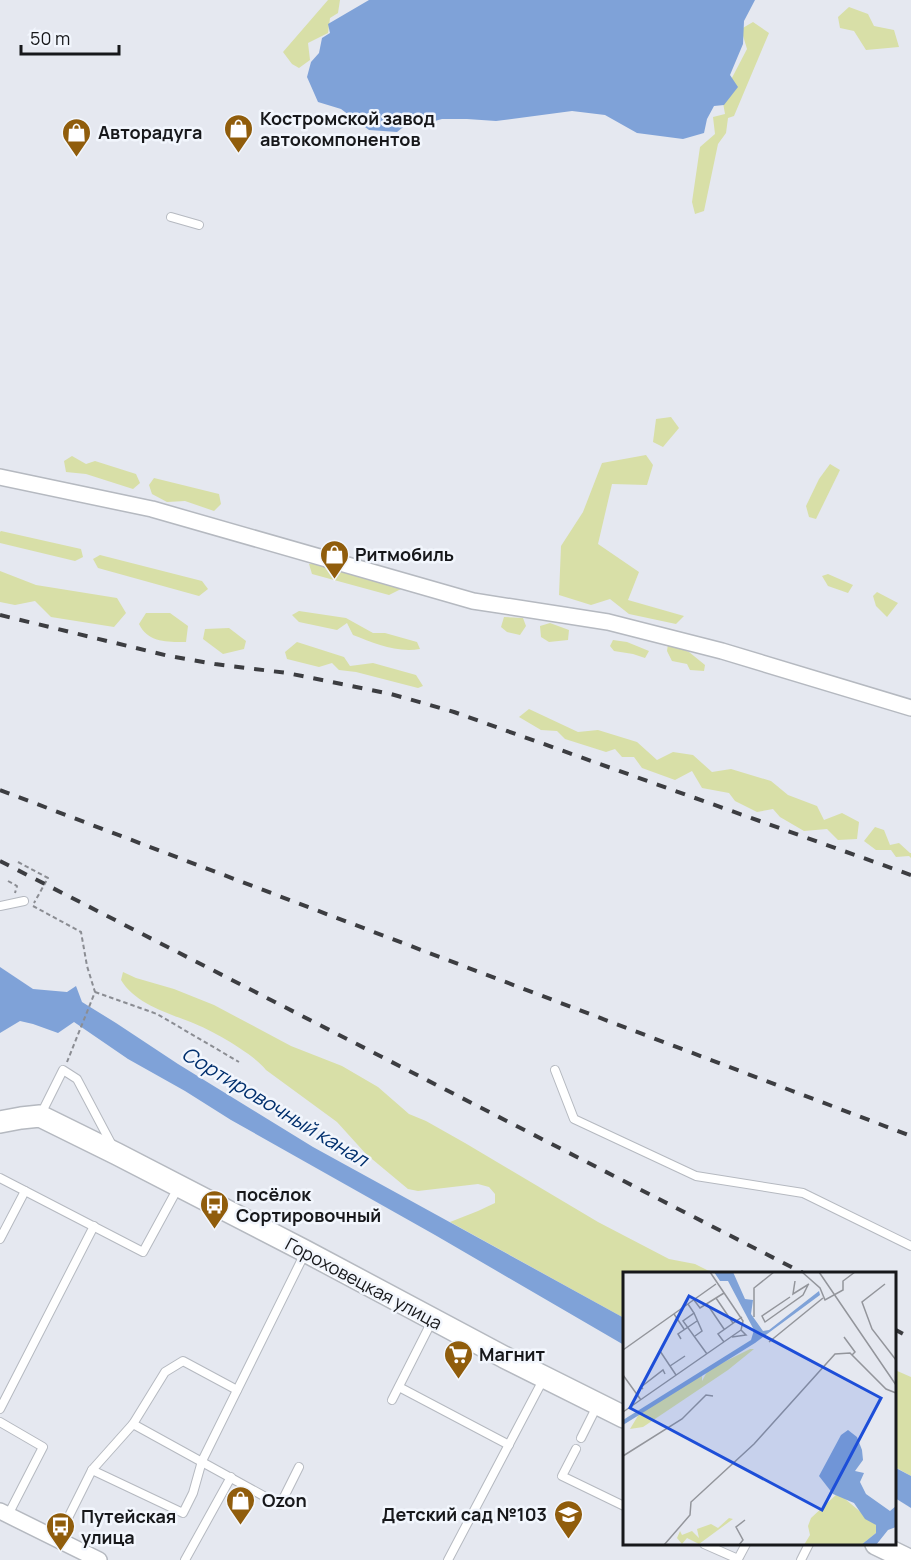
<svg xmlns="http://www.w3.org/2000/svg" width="911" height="1560" font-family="Manrope,sans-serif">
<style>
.green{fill:#d8dfa7}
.water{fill:#7fa2d8}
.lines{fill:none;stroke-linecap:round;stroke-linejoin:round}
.lane-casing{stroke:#b5b9c0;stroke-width:10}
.street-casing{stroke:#b5b9c0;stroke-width:18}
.secondary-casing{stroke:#b5b9c0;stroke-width:24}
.path{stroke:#8b8d93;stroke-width:2;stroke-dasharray:4.5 3;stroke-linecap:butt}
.lane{stroke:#fff;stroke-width:8}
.street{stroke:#fff;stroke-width:15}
.secondary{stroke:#fff;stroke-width:21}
.rail{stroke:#3c3d41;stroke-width:4;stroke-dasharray:10 10;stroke-linecap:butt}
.labels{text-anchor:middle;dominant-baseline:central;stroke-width:5;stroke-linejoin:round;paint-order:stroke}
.poi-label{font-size:18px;font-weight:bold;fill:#17181b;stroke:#f2f6fd;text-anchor:start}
.street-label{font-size:18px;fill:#17181b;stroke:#f2f6fd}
.water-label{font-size:20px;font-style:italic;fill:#012f6d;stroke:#f2f6fd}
.inset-road{fill:none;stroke:#93959b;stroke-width:1.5}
.view{fill:#1d4ed8;fill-opacity:0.15;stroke:#1d4ed8;stroke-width:3}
.inset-edge{fill:none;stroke:#17181b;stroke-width:3}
</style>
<rect width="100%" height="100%" fill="#e5e8f0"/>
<g class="green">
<path d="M328 0H340L338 13 330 18 328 33 308 43 310 60 299 68 292 64 283 52Z"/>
<path d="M849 7 868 14 874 26 894 30 899 47 866 50 854 31 840 28 838 17Z"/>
<path d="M753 22 769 33 734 116 728 118 726 133 718 144 704 211 695 214 692 202 700 147 715 134 713 117 725 114 722 97 747 49 741 29Z"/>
<path d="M671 417 679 428 663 447 653 442 656 419Z"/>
<path d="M646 455 653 465 647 485 612 484 598 544 639 572 628 600 684 616 676 624 629 614 610 599 591 605 559 595 561 546 583 512 602 463Z"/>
<path d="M72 456 86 464 95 461 136 474 140 483 133 489 86 474 66 472 64 461Z"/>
<path d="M830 464 840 470 816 519 809 517 806 506 819 479Z"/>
<path d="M154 478 219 494 221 504 214 511 185 501 167 502 152 494 149 485Z"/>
<path d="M1 531 81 549 83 557 75 561 0 543V532Z"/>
<path d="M100 555 202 581 208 589 199 596 98 568 93 559Z"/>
<path d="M316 563 403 588 389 595 312 574 309 564Z"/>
<path d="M0 571 36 585 117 598 126 613 114 627 51 617 35 601 15 605 0 602Z"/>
<path d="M828 574 853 585 848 593 828 586 822 576Z"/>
<path d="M877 592 898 603 887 617 876 606 873 596Z"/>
<path d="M299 611 346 618 373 633H385L417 642 420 649C396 653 374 643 353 635L347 623 337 630 299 622 292 615Z"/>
<path d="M146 613H170L188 626 186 642C168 642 148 643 139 624Z"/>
<path d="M504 617 523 618 526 626 520 635 507 632 501 627Z"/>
<path d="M550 623 569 630 568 640 549 642 541 637 540 626Z"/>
<path d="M229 628 246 641 244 649 223 654 203 639 205 629Z"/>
<path d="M613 640 627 642 649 651 645 658 633 654 614 651 610 646Z"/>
<path d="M297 642 344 657 350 666 373 663 416 675 423 686 418 688 356 672 339 670 332 663 319 667 287 659 285 652Z"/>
<path d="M668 644 689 652 705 665 704 671 690 670 687 664 672 661 667 651Z"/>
<path d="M529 709 578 732 598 730 637 742 657 760 673 752 693 755 712 772 731 769 771 781 788 795 817 806 824 820 842 813 859 822 857 839 838 840 827 829 804 831 780 817 773 809 757 812 735 801 729 793 702 788 692 771 675 780 642 768 634 757H622L615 749 606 752 565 739 557 731 541 730 519 717Z"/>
<path d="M875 827 884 830 890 845 899 843 910 853H911V858L909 856 896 857 891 850H876L864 841Z"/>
<path d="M123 972 136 978 174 989 214 1005 291 1046 342 1066 378 1087 409 1114 426 1121 465 1143 598 1222 669 1259 695 1264 707 1270 720 1273 624 1274V1318L450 1222 478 1211 495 1203V1194L489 1187 478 1184 418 1191 408 1189 366 1154 337 1122 266 1070C253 1053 208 1028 188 1021 164 1012 134 1002 121 980Z"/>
<path d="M895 1370 911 1377V1476L895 1467Z"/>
</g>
<g class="water">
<path d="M369 0H755L744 21 743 44 730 75 738 87 724 105 714 106 707 119 704 133 683 139 637 133 605 115 572 111 496 121 467 119H442L420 125 407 124 397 132 369 130 341 109 318 102 307 77 311 62 319 53 322 38 330 33 328 24Z"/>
<path d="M0 967 33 989 67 992 76 986 82 1002 116 1023 178 1064 313 1147 624 1318V1345L435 1235 231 1120 185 1091 128 1059 74 1022 58 1033 33 1024 20 1021 0 1033Z"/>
<path d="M894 1467 911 1476V1508L895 1498Z"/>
</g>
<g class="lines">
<defs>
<g id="lane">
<path d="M171 217 199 225"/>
<path d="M0 906 24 901"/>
<path d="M555 1070 574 1119 696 1176 803 1193 911 1246"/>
<path d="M41 1114 63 1070 77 1079 113 1147"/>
<path d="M0 1178 143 1252 179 1186"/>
<path d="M0 1239 25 1191"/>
<path d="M399 1387 509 1445"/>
<path d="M392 1400 432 1321"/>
<path d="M0 1409 94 1226"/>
<path d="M0 1422 43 1447 8 1515"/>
<path d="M133 1424 280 1505 299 1467"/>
<path d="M581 1438 598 1404"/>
<path d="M576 1449 562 1476 624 1506"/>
<path d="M92 1470 133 1424 165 1372 183 1361 237 1390"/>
<path d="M57 1540 92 1470 183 1513 193 1493 202 1461 305 1253"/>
<path d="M704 1544 738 1559 746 1544"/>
<path d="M185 1560 231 1477"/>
<path d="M448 1560 544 1378"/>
<path d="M801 1560 809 1544"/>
</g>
<g id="street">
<path d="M0 477 152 509 473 601 608 622 722 651 911 708"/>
<path d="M0 1511 99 1560"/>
</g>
<g id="secondary">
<path d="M0 1122 21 1118 40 1116 117 1154 305 1251 504 1357 624 1417"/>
<path d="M876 1544 909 1560"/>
</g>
</defs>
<use href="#lane" class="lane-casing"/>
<use href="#street" class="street-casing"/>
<use href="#secondary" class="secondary-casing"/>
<g class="path">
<path d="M18 862 48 878 34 903"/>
<path d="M8 881 17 886 15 893"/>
<path d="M33 906 81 932 87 966 95 992 67 1062"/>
<path d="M95 992 157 1014 239 1062"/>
</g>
<use href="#lane" class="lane"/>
<use href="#street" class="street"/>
<use href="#secondary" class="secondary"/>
<g class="rail">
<path d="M0 615 169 656 215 664 287 673 391 694 454 712 911 875"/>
<path d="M0 790 911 1136"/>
<path d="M0 861 805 1274"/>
<path d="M894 1329 911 1338"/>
</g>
</g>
<defs>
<symbol id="shop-pin" viewBox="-11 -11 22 30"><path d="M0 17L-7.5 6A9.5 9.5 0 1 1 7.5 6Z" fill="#905d0c" stroke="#f2f6fd"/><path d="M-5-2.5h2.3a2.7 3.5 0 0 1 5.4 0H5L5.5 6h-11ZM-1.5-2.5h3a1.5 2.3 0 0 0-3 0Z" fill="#fff"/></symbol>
<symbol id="bus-pin" viewBox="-11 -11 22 30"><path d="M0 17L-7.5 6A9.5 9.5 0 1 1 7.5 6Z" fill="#905d0c" stroke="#f2f6fd"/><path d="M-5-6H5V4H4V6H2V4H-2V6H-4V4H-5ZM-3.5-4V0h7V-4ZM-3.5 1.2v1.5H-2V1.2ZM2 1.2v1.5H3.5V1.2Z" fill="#fff"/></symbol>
<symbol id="supermarket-pin" viewBox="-11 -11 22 30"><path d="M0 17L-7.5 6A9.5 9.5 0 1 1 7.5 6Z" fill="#905d0c" stroke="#f2f6fd"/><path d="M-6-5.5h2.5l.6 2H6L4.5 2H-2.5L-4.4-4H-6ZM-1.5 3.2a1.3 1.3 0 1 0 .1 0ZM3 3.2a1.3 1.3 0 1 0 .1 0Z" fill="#fff"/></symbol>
<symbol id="school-pin" viewBox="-11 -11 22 30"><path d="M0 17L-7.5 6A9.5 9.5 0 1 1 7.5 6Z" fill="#905d0c" stroke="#f2f6fd"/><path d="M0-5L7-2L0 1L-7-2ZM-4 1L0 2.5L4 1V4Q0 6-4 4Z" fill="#fff"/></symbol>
</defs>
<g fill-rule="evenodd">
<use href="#shop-pin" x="222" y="112" width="33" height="45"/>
<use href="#shop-pin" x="60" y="116" width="33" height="45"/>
<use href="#shop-pin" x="318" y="538" width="33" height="45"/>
<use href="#bus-pin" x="198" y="1188" width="33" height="45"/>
<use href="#supermarket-pin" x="442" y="1338" width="33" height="45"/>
<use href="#shop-pin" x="224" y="1484" width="33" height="45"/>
<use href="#school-pin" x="552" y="1498" width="33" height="45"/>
<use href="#bus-pin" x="44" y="1510" width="33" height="45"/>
</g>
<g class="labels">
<g class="poi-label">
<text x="260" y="118">Костромской завод<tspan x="260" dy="21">автокомпонентов</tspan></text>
<text x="98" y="132">Авторадуга</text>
<text x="355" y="554">Ритмобиль</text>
<text x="236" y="1194">посёлок<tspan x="236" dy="21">Сортировочный</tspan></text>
<text x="479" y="1354">Магнит</text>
<text x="262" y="1500">Ozon</text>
<text x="547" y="1514" text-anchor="end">Детский сад №103</text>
<text x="81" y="1516">Путейская<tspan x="81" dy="21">улица</tspan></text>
</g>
<g class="street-label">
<text transform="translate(364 1283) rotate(28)">Гороховецкая улица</text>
</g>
<g class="water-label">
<text transform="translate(275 1106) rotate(31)">Сортировочный канал</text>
</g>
</g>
<g transform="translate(623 1272)">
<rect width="273" height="273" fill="#e5e8f0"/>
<path d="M127 77H131L105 98 20 155 7 157 16 142 79 101V109L85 98ZM215 221 253 253V261L238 273H181L187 263 185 254 188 246ZM106 246 110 247 76 272 64 266 59 272 54 266 57 259 59 263 69 259 76 266 74 257 88 252 95 256Z" fill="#d8dfa7"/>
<path d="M91 0H110L122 27 130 28 128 42 140 59 146 58 196 19 197 23 132 71 0 153V148L128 68 131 58 105 9H97ZM225 158 234 165 239 178 240 188 232 199 241 201 237 210 243 222 267 239 273 234V255L265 258 253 273H238L253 261V253L242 247 231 231 210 222 196 204 218 163Z" fill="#7fa2d8"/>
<path class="inset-road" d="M87 0 120 49 118 58 123 63 109 65M179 0 197 16 202 28 220 18V9L232 0M196 0 273 113M172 9 170 22 186 12M262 12 239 30 249 57 273 88M167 25 139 44 142 50 180 23 185 13M93 26 110 51M71 28 77 36 101 21M65 32 71 41 60 49 84 82M84 32 101 57M71 41 79 59 72 64M51 42 61 57M131 45V16L151 0M221 65 232 80 229 83M58 67 55 62 74 49M101 70 95 62 119 45M146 70 200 26M0 78 93 12M37 79 53 103M47 94 62 84M0 103 18 128M20 117 18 115 40 98 42 102M0 140 118 58M0 184 59 147 83 123 90 124M41 273 67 243 68 230 131 172 212 82 227 81 263 117 273 121M116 273 120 268 113 255 122 248"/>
<path class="view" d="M66 24 258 126 199 238 7 136Z"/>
<rect width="273" height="273" class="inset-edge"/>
</g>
<path d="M21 45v9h98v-9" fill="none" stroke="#17181b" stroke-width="3"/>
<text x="30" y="45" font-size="18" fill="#17181b" stroke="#f2f6fd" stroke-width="4.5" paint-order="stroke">50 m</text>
</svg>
